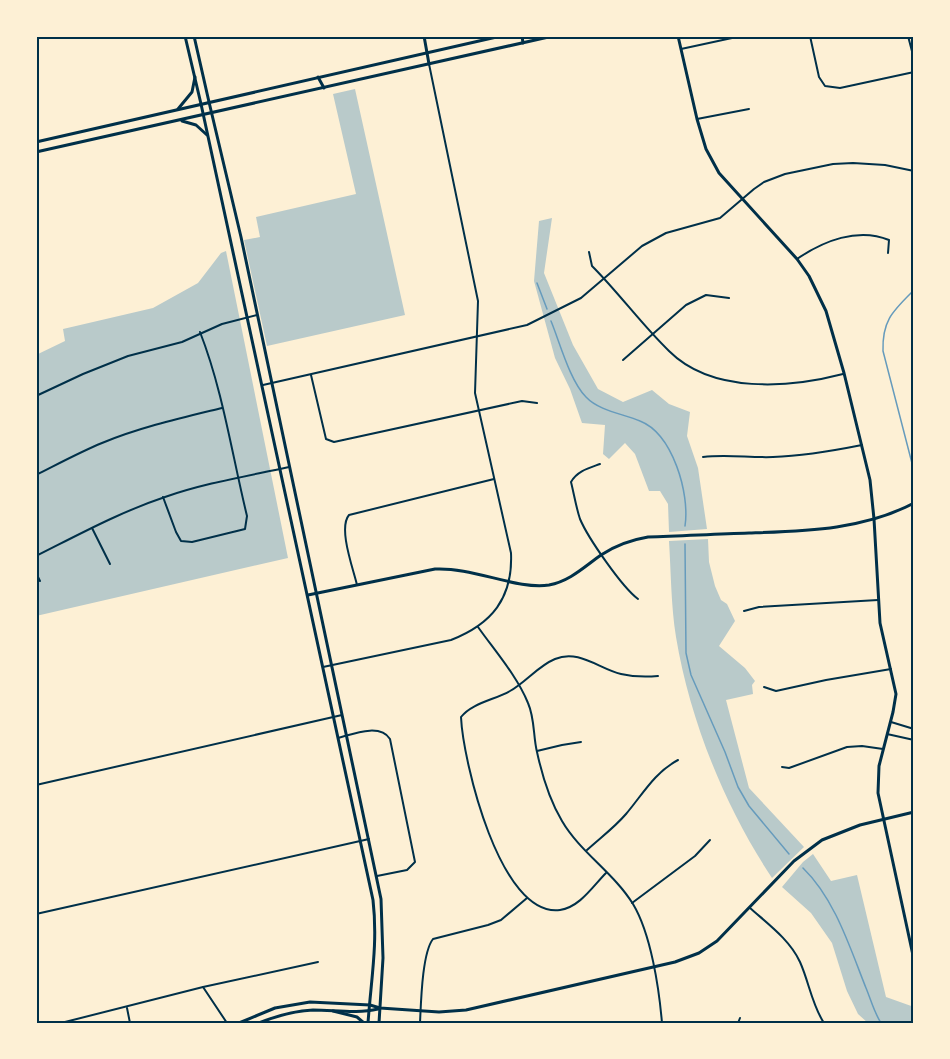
<svg xmlns="http://www.w3.org/2000/svg" width="950" height="1059" font-family="Overpass,sans-serif">
<style>
.green{fill:#b9caca}
.lines{fill:none;stroke-linecap:round;stroke-linejoin:round}
.stream{stroke:#669bbc;stroke-width:1.5}
.minor{stroke:#003049;stroke-width:2}
.tertiary{stroke:#003049;stroke-width:3}
.secondary{stroke:#003049;stroke-width:3}
.neatline{fill:none;stroke:#003049;stroke-width:2}
</style>
<rect width="100%" height="100%" fill="#fdf0d5"/>
<g class="green">
<path d="M355 89 405 315 267 346 244 240 260 237 256 217 356 194 333 94Z"/>
<path d="M552 218 544 273 573 345 598 389 623 402 652 390 669 404 690 412 687 436 698 468 707 529 669 532 668 504 660 491H649L635 454 625 443 609 459 603 454 605 425 582 423 570 389 555 358 534 281 539 221Z"/>
<path d="M226 251 288 558 36 616V355L65 341 63 329 153 308 198 283 221 253Z"/>
<path d="M708 539 709 562 715 586 721 600 727 604 735 621 719 646 745 668 755 681 752 685 753 694 726 700 749 788 804 847 772 878C725 807 690 721 676 637 671 606 671 572 669 541Z"/>
<path d="M813 854 831 881 857 875 886 997 914 1007V1023H868L858 1014 847 991 832 943 811 913 782 887 803 862Z"/>
</g>
<g class="lines">
<g class="stream">
<path d="M537 283 547 309"/>
<path d="M914 290C893 311 882 320 883 351L914 471"/>
<path d="M551 321C560 343 570 381 586 397 599 411 624 414 640 421 673 434 690 494 685 526"/>
<path d="M685 544 686 653 691 675 725 752 738 787 749 806 789 854"/>
<path d="M803 868C835 899 850 948 866 988 871 1000 874 1012 881 1023"/>
</g>
<g class="minor">
<path d="M810 36 819 77 825 86 840 88 914 72"/>
<path d="M908 36 914 59"/>
<path d="M681 49 732 38"/>
<path d="M697 119 749 109"/>
<path d="M589 252 592 266C619 293 642 325 669 351 712 394 789 388 843 374"/>
<path d="M797 259C823 241 858 227 889 240L888 253"/>
<path d="M623 360 686 305 706 295 729 298"/>
<path d="M311 375 326 439 334 442 522 401 537 403"/>
<path d="M263 385 527 325 581 298 642 246 666 233 720 218 754 189 764 182 785 174 833 164 853 163 885 165 914 171"/>
<path d="M36 396 83 374 128 356 182 342 222 324 257 315"/>
<path d="M703 457C727 454 750 458 773 457 803 456 832 451 862 445"/>
<path d="M600 464C589 468 577 471 571 482 574 494 576 507 580 519 588 538 622 587 638 599"/>
<path d="M36 475C58 464 80 452 102 443 141 427 181 418 222 408"/>
<path d="M163 497 176 532 181 541 192 542 245 529 247 516C232 455 223 391 200 332"/>
<path d="M92 528 110 564"/>
<path d="M36 556C78 535 120 512 165 497 205 483 248 476 289 467"/>
<path d="M36 573 40 581"/>
<path d="M357 585C353 568 338 528 349 515L494 479"/>
<path d="M744 611 759 607 878 600"/>
<path d="M478 627C495 651 517 676 528 703 535 719 533 736 537 752 542 775 550 801 562 821 580 852 614 873 633 904 651 934 659 988 662 1023"/>
<path d="M323 667 451 640C492 624 513 598 511 553L475 393 478 301 429 64"/>
<path d="M764 687 776 691 826 680 891 669"/>
<path d="M891 722 914 729"/>
<path d="M887 734 914 740"/>
<path d="M338 738C353 734 380 723 390 739L415 862 407 870 377 876"/>
<path d="M537 751 562 745 581 742"/>
<path d="M782 767 789 768 847 747 862 746 883 749"/>
<path d="M36 785 342 715"/>
<path d="M587 850C600 838 614 828 626 814 643 794 654 773 678 760"/>
<path d="M606 873C593 886 580 907 560 910 500 918 463 761 461 717 472 703 494 700 510 691 526 682 538 666 555 659 579 649 599 669 621 674 634 677 646 677 658 676"/>
<path d="M632 903 695 856 710 840"/>
<path d="M750 908C768 924 790 940 800 962 809 982 812 1005 824 1023"/>
<path d="M36 914 369 839"/>
<path d="M203 987 227 1023"/>
<path d="M127 1008 130 1023"/>
<path d="M61 1023 203 987 318 962"/>
<path d="M420 1023C421 1003 422 953 433 939L488 925 501 920 527 898"/>
<path d="M738 1023 740 1018"/>
</g>
<g class="tertiary">
<path d="M185 36 201 104"/>
<path d="M194 36 209 102"/>
<path d="M424 36 429 64"/>
<path d="M678 36 697 119 706 149 719 173 797 259 809 276 826 311 844 373 870 480 874 519 880 623 896 694 893 712 879 766 878 793 914 960"/>
<path d="M308 595 435 569C473 567 517 590 549 585 570 581 584 567 601 555 616 545 630 540 648 537 682 536 715 534 749 533 805 531 863 530 914 503"/>
<path d="M239 1023 275 1008 310 1002 370 1005 380 1008 439 1012 466 1010 675 962 699 953 717 941 794 861 822 840 860 825 914 812"/>
<path d="M259 1023C276 1016 294 1011 313 1010 335 1010 357 1014 378 1009"/>
</g>
<g class="secondary">
<path d="M522 36 523 43"/>
<path d="M318 77 324 88"/>
<path d="M209 102 241 237 381 899 383 958 379 1023"/>
<path d="M201 104 373 900C378 944 371 980 368 1023"/>
<path d="M178 109 192 92 195 77"/>
<path d="M182 121 196 125 207 135"/>
<path d="M36 142 501 36"/>
<path d="M36 152 553 36"/>
<path d="M333 1011 357 1017 364 1023"/>
</g>
</g>
<rect width="950" height="1059" fill="none" stroke="#fdf0d5" stroke-width="75"/>
<rect x="38" y="38" width="874" height="984" class="neatline"/>
</svg>
